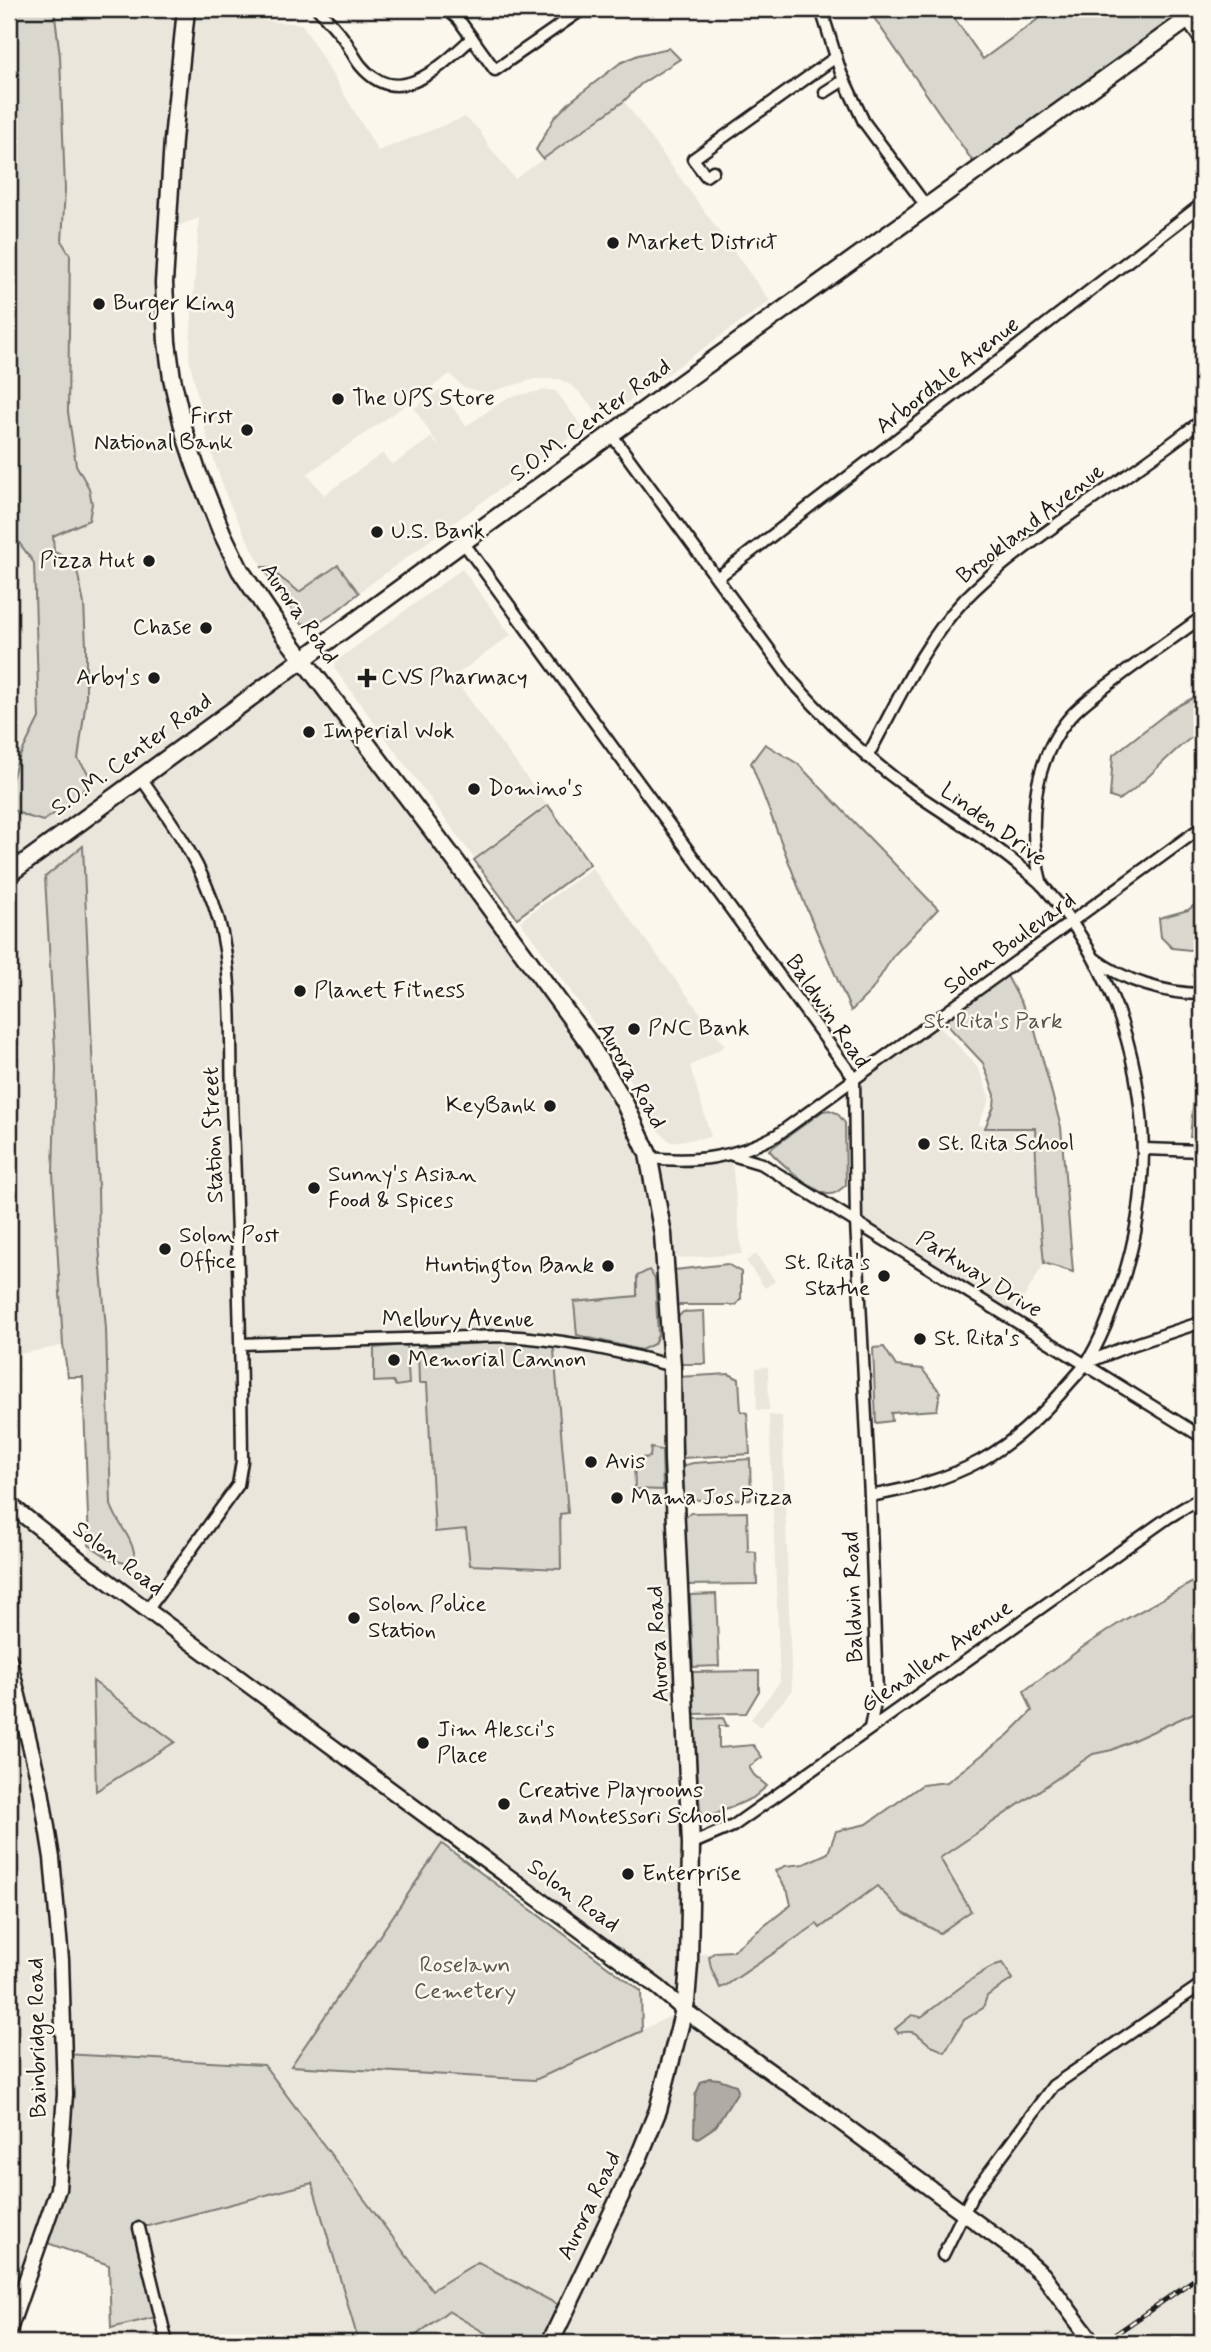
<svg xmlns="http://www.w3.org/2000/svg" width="1211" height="2352" font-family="Mynerve,sans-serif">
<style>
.built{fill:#eae6dc;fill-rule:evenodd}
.green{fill:#dad7ce;stroke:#7b7a75;stroke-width:2}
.water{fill:#afaca5;stroke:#74726e;stroke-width:2}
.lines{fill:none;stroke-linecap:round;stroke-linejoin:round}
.street-casing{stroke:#1c1c1c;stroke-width:15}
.secondary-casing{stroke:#1c1c1c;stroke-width:19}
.primary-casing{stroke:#1c1c1c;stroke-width:21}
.street{stroke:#fbf7ec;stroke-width:10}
.secondary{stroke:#fbf7ec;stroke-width:14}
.primary{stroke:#fbf7ec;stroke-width:16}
.rail-casing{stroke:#1c1c1c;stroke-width:5}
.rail{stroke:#fbf7ec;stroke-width:2.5;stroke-dasharray:8;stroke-linecap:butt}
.poi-dot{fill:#1c1c1c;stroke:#fbf7ec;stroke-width:2.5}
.labels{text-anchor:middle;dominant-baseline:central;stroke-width:5;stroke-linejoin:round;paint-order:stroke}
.poi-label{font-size:23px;fill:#1c1c1c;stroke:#fbf7ec;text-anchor:start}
.street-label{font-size:23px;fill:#1c1c1c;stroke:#fbf7ec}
.park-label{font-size:23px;fill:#555451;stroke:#fbf7ec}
</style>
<rect width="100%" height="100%" fill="#fbf7ec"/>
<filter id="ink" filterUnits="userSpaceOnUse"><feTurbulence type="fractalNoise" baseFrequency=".0143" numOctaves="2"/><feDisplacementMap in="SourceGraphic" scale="14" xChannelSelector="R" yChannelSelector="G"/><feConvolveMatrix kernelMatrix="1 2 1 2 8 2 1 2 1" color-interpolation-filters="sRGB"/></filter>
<g filter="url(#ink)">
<g class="built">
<path d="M33 9H186V14L302 24 378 151 465 117 480 131 488 145 515 179 624 101 770 301 604 419 574 387 559 379H535L486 393 463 387 450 374 307 474 324 495 383 453 392 465 431 438 440 448 414 408 440 390 466 426 509 397 546 390 556 391 583 428 327 616 315 624 304 625 297 618 270 580 251 547 227 498 208 442 189 358 199 218 168 229 164 283 185 435 240 570 589 1043 649 1158 731 1154 742 1254 666 1259 689 1955 732 1951 1202 1671V2343H406L448 2311 264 2065 64 2054 58 2189 9 2318V1723L23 1720 9 1659V1504L89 1566 82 1342 9 1356V529L55 590ZM451 1835 684 2010 535 2080 291 2065Z"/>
<path d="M462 569 511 635 453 677 546 804 474 858 334 668 336 661Z"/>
<path d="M592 868 725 1046 690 1066 711 1137 671 1142 651 1124 619 1058 520 921Z"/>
<path d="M935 1022 973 1061 982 1076 990 1099 978 1125 1035 1128 1044 1263 1012 1318 863 1226 861 1082Z"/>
<path d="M756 1254 775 1281 765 1288 746 1261Z"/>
<path d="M768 1367 769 1410H757L756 1368Z"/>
<path d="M769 1415 782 1416 792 1691 760 1727 751 1719 780 1682Z"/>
<path d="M312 2182 359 2343H112L111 2328 160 2315 139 2228Z"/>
</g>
<g class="green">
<path d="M9 9H54L60 56 65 189 62 242 70 255 68 412 76 465 89 488 92 504 89 520 53 536 54 552 75 561 84 604 86 646V700L78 759 93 780 71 803 43 821 26 816 9 808V790L17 762 39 718 34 563 9 529Z"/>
<path d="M868 9H948L983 59 1052 9H1178L1187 21 978 169Z"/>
<path d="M669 48 680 59 641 84 624 101 543 159 536 150 554 118 571 101 620 63 638 55Z"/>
<path d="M338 565 359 593C344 604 320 630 301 623L262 567H269C278 578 289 583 299 592Z"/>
<path d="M1202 693V731C1170 749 1150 781 1119 800L1110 797 1113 755 1172 709Z"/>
<path d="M765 744 798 764 938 909 893 956 872 990 851 1011 806 907 751 763Z"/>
<path d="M548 805 590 864 517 918 474 860Z"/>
<path d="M83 846 98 1187 99 1245 106 1329 111 1505C118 1525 131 1535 135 1556L129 1564 112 1560 89 1545 83 1377H68L63 1345 53 1173 56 1068 45 877Z"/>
<path d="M1202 899V941L1190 950 1172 948 1161 937 1159 918 1188 910Z"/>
<path d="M1005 972 1034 1027 1061 1127 1073 1272 1044 1263 1037 1190 1035 1128H985L994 1106 995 1095 983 1063 951 1029 944 1016Z"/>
<path d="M1202 1056V1137H1190L1198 1057Z"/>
<path d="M829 1110 837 1113 845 1123 846 1185C841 1189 835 1195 827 1194 813 1191 778 1161 769 1150L823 1111Z"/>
<path d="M727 1264 741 1272V1299L736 1305H675V1270Z"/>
<path d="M649 1270 655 1279 658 1335 654 1344 641 1350 577 1335 574 1302 637 1296V1276Z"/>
<path d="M704 1311 706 1364H678L677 1318 683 1312Z"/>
<path d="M553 1339 568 1513 560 1514 561 1569 470 1565 466 1529 435 1532 427 1383H419L418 1347Z"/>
<path d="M405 1345 407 1349 409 1384 396 1386 393 1381 374 1382V1348Z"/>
<path d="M884 1347 896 1366 922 1369 940 1392 937 1410 891 1413 892 1421 876 1423 873 1348Z"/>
<path d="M729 1374 739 1379 741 1411 747 1413 750 1454 683 1458 678 1377Z"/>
<path d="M651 1448 662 1450 663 1490 635 1489 634 1459 650 1457Z"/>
<path d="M750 1459 751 1499 684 1500 682 1471 685 1465 693 1463Z"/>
<path d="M747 1512 748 1551 756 1552 757 1584 685 1585 684 1517 691 1513Z"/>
<path d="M1202 1577V1709L1112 1750 1093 1754 940 1858 971 1911 940 1933 903 1913 877 1886 820 1928 817 1924 725 1986 720 1988 711 1968 709 1957 715 1952 732 1951 791 1905 788 1892 775 1871 785 1866 804 1864 828 1853 836 1831 867 1824 922 1785 947 1782 1008 1735 1032 1711 1024 1691 1083 1647 1124 1620Z"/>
<path d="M716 1594 719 1666 693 1667 690 1595Z"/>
<path d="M759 1671V1691L746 1713 693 1714 691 1672Z"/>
<path d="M93 1681 175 1742 96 1791Z"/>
<path d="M723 1718 727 1726H719V1748L753 1745 762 1757 749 1767 754 1775 767 1786 753 1798 707 1818 700 1810 693 1719Z"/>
<path d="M442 1844 641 1991 642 2031 535 2080 291 2066Z"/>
<path d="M1002 1963 1013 1979 987 1996 983 2008 964 2020 945 2052C939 2049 933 2047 929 2044 917 2034 915 2029 898 2033L895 2029 912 2015 921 2017C940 2004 981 1968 1002 1963Z"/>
<path d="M64 2054 264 2065 432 2290 478 2262 566 2309 550 2343H502L448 2311 406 2343H359L312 2183 140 2228 160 2316 111 2328 109 2265 39 2240 58 2189Z"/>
</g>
<path class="water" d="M709 2078 719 2079 736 2085 738 2091 716 2126 698 2138 694 2136 695 2096 701 2082Z"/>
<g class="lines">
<defs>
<g id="street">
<path d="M318 9C328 20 338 30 346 42 351 50 355 59 361 66 399 111 442 65 472 38"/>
<path d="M447 9 459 20 495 70 583 9"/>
<path d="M821 9 841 73 864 122 926 206"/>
<path d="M1178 9 1202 42"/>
<path d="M825 92 844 80"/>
<path d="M713 171 706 176 693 159 836 57"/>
<path d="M611 434 793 682C831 725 871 763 919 796 953 819 987 839 1018 865 1027 872 1037 879 1044 887 1139 996 1167 1148 1121 1285 1112 1310 1100 1343 1085 1365 1077 1375 1068 1384 1060 1394 1037 1420 1011 1444 980 1461 945 1480 909 1489 870 1496"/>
<path d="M463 542 854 1078 856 1222 870 1496 877 1693 870 1728"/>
<path d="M717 578 1202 204"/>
<path d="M867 757C897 703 922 644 965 599 993 570 1027 546 1060 522 1107 489 1157 456 1202 420"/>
<path d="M141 778C173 823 204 867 219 921 234 976 230 1043 232 1101 237 1221 241 1341 242 1461L238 1485 148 1609"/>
<path d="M1042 885C1027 830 1031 762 1070 717 1084 701 1103 689 1120 676 1147 656 1175 637 1202 617"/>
<path d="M1095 959C1124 981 1166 994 1202 994"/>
<path d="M1144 1149 1202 1151"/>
<path d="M732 1155 762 1164 1202 1437"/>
<path d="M649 1158C697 1163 734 1158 777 1135L1202 827"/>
<path d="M241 1344 503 1336C562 1339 616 1350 672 1366"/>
<path d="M1086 1363 1123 1348 1202 1322"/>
<path d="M691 1844 733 1826 1169 1517 1202 1497"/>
<path d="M139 2228 167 2343"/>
<path d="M943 2255 973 2194 1053 2086 1202 1984"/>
</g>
<g id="secondary">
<path d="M9 1504 89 1567 659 1988 684 2010 824 2110 1018 2253 1043 2275 1093 2343"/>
<path d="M9 1659 41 1790 52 1858 61 1960 65 2094 58 2189 9 2330"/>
</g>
<g id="primary">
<path d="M186 9 173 140 164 283 167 342 172 378 185 435 197 471 222 533 240 570 283 633 454 859 589 1043 624 1102 648 1154 663 1234 672 1366 673 1460 691 1844 689 1964 686 2002 658 2110 638 2159 550 2343"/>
<path d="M9 874 666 394 1202 9"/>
</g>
</defs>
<use href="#street" class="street-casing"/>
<use href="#secondary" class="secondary-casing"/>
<use href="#primary" class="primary-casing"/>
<use href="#street" class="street"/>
<use href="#secondary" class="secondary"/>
<use href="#primary" class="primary"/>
<defs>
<path id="rail" d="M1103 2343 1202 2274"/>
</defs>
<use href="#rail" class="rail-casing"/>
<use href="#rail" class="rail"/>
</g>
</g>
<g class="poi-dot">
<circle cx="613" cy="243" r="7"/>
<circle cx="99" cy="304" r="7"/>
<circle cx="338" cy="399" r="7"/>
<circle cx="247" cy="430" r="7"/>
<circle cx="377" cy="532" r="7"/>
<circle cx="149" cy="561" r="7"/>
<circle cx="206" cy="628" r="7"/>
<circle cx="154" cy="678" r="7"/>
<path d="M363.5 667.5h7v7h7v7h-7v7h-7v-7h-7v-7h7z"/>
<circle cx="309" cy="732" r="7"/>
<circle cx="474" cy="789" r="7"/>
<circle cx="300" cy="991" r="7"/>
<circle cx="634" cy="1029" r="7"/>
<circle cx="550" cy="1106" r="7"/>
<circle cx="924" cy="1144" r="7"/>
<circle cx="314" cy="1188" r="7"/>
<circle cx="165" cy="1249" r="7"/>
<circle cx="608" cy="1266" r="7"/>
<circle cx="884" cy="1276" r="7"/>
<circle cx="920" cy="1339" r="7"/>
<circle cx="394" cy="1360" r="7"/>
<circle cx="591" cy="1462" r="7"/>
<circle cx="617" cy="1498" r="7"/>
<circle cx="354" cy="1618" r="7"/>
<circle cx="423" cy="1743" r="7"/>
<circle cx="504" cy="1804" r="7"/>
<circle cx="628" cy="1874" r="7"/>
</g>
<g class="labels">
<g class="poi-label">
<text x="627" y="243">Market District</text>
<text x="113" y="304">Burger King</text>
<text x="352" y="399">The UPS Store</text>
<text x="233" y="417" text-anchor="end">First<tspan x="233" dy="26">National Bank</tspan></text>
<text x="391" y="532">U.S. Bank</text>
<text x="135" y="561" text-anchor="end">Pizza Hut</text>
<text x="192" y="628" text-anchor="end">Chase</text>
<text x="140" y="678" text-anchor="end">Arby's</text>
<text x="381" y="678">CVS Pharmacy</text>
<text x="323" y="732">Imperial Wok</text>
<text x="488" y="789">Domino's</text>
<text x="314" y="991">Planet Fitness</text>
<text x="648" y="1029">PNC Bank</text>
<text x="536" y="1106" text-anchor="end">KeyBank</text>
<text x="938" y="1144">St. Rita School</text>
<text x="328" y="1175">Sunny's Asian<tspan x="328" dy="26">Food &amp; Spices</tspan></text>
<text x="179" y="1236">Solon Post<tspan x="179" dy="26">Office</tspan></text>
<text x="870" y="1263" text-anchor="end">St. Rita's<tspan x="870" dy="26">Statue</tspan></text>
<text x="594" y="1266" text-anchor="end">Huntington Bank</text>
<text x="934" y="1339">St. Rita's</text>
<text x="408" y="1360">Memorial Cannon</text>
<text x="605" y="1462">Avis</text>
<text x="631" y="1498">Mama Jos Pizza</text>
<text x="368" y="1605">Solon Police<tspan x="368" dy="26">Station</tspan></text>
<text x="437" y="1730">Jim Alesci's<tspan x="437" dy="26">Place</tspan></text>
<text x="518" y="1791">Creative Playrooms<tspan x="518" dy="26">and Montessori School</tspan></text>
<text x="642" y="1874">Enterprise</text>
</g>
<g class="street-label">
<text transform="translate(948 376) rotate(-38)">Arbordale Avenue</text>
<text transform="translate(591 421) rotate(-36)">S.O.M. Center Road</text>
<text transform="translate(1031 524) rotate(-38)">Brookland Avenue</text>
<text transform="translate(299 614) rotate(55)">Aurora Road</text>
<text transform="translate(132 755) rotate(-36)">S.O.M. Center Road</text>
<text transform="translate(993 825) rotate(36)">Linden Drive</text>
<text transform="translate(1010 944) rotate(-36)">Solon Boulevard</text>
<text transform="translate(827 1012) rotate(56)">Baldwin Road</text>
<text transform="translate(631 1076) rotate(61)">Aurora Road</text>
<text transform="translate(214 1135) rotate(-92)">Station Street</text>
<text transform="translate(979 1275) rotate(32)">Parkway Drive</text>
<text x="458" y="1320">Melbury Avenue</text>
<text transform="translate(118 1559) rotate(37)">Solon Road</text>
<text transform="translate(854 1597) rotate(-92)">Baldwin Road</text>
<text transform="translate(659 1644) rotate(-93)">Aurora Road</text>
<text transform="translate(937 1657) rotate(-35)">Glenallen Avenue</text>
<text transform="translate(573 1896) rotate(36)">Solon Road</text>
<text transform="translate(38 2038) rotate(-91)">Bainbridge Road</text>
<text transform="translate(590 2206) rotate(-64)">Aurora Road</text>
</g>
<g class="park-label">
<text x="993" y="1022">St. Rita's Park</text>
<text x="465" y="1966">Roselawn<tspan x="465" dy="26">Cemetery</tspan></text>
</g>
</g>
<rect width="1211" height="2352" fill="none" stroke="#fbf7ec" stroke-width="35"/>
<rect x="18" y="18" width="1176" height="2317" fill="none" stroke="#1c1c1c" stroke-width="2.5" filter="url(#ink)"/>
</svg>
